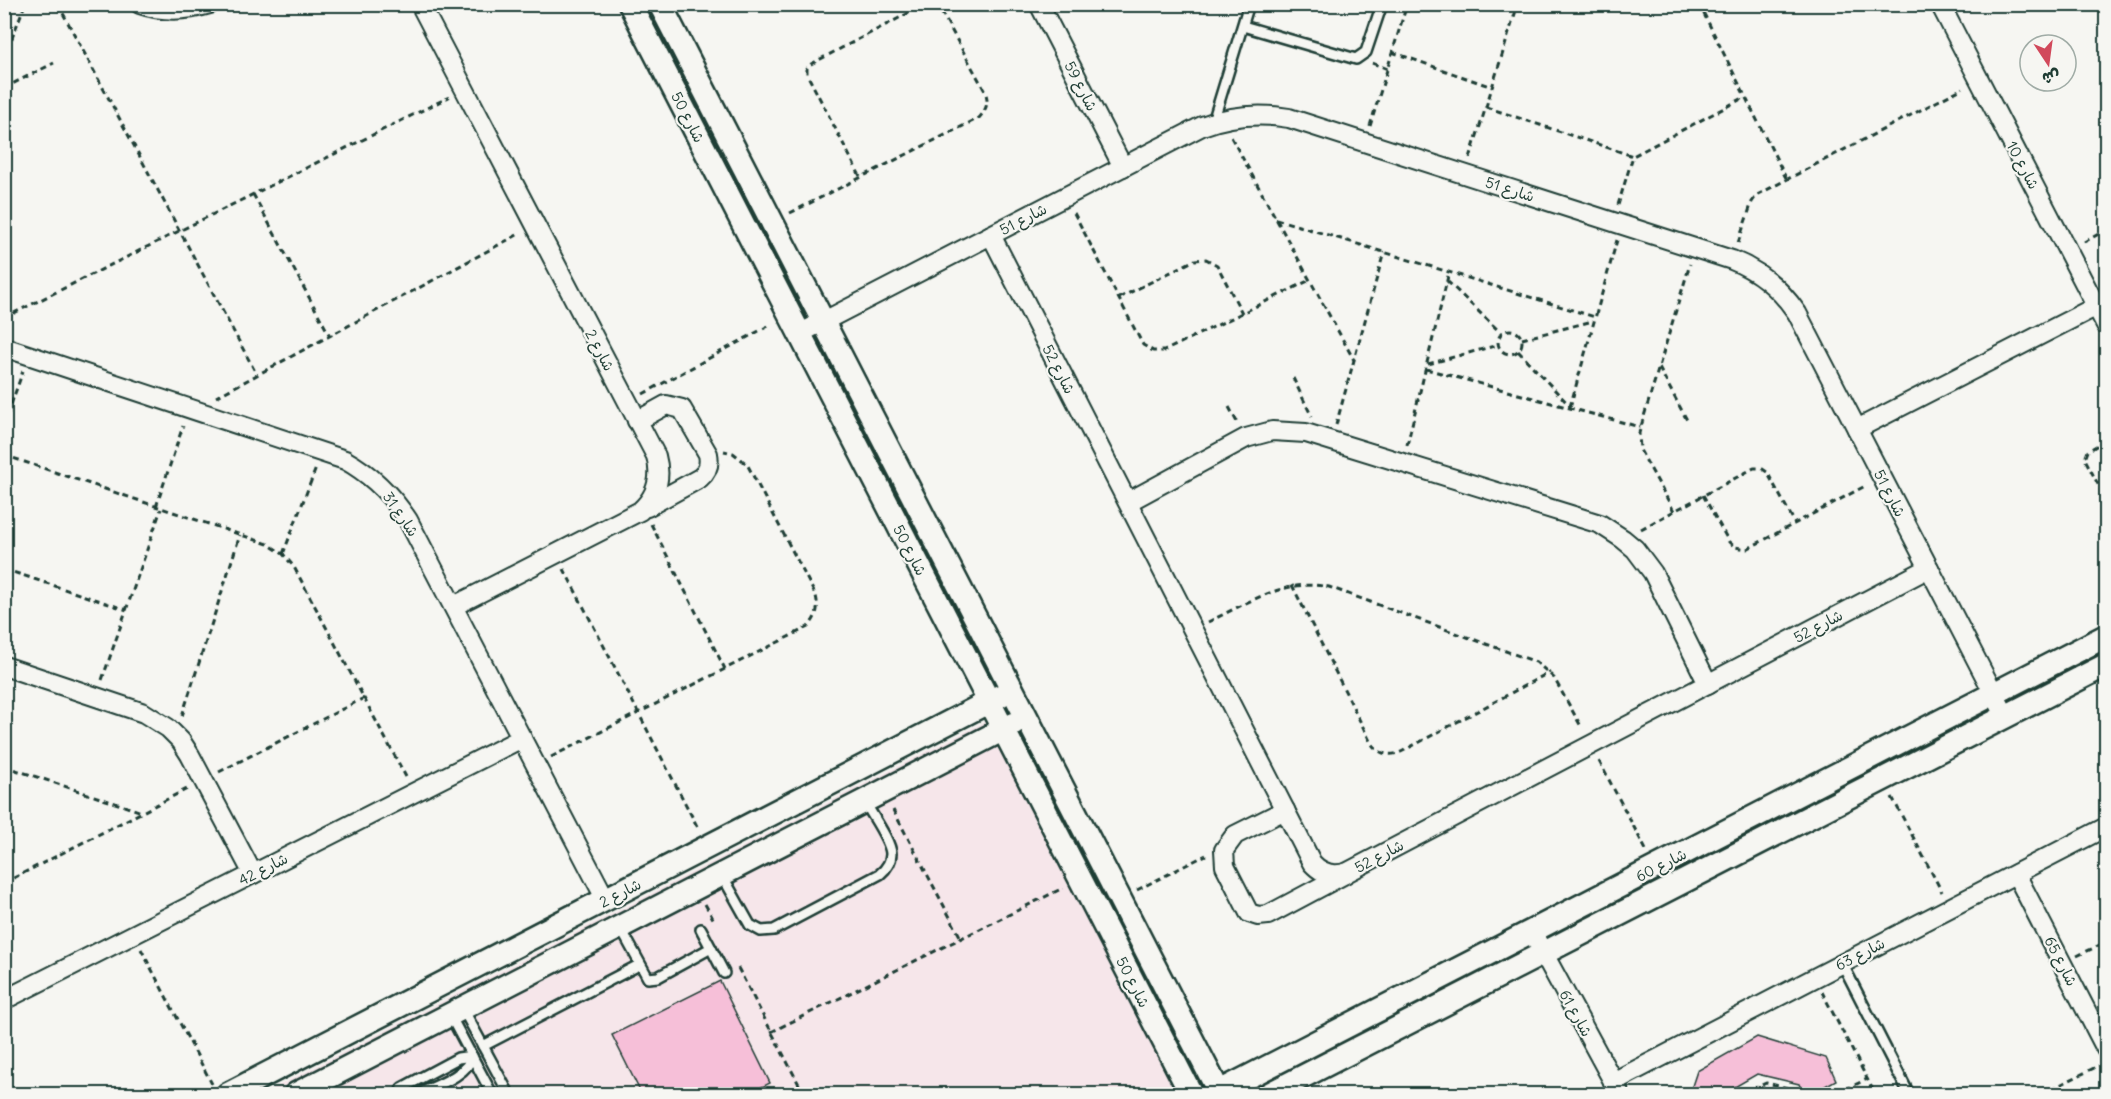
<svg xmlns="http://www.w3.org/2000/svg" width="2111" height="1099" font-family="Delius,'Playpen Sans Arabic',sans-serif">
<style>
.built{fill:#f6e6ea}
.building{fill:#f6bfd8;stroke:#1f3d34;stroke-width:1.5}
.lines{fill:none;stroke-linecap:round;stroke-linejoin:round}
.service-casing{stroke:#1f3d34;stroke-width:14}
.minor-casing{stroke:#1f3d34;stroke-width:22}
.tertiary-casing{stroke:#1f3d34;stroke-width:27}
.path{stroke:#1f3d34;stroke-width:3;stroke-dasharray:6 4.5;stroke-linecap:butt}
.service{stroke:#f6f6f2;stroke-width:9}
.minor{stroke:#f6f6f2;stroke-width:18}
.tertiary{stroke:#f6f6f2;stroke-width:22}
.labels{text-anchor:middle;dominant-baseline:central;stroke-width:4.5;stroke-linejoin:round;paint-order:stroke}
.street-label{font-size:15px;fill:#1f3d34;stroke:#f6f6f2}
</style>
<rect width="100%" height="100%" fill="#f6f6f2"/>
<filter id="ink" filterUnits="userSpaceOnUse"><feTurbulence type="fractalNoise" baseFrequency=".0167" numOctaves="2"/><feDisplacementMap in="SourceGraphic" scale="12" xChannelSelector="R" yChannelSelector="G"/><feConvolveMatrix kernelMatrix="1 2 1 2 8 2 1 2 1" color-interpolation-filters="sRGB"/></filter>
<g filter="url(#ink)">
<path class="built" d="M1007 710 1204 1094H262Z"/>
<g class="building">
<path d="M720 981 770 1083 746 1095H642L612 1035Z"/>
<path d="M1757 1037 1826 1058 1836 1080 1809 1095H1804L1799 1084 1757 1074 1726 1092 1725 1095H1689L1697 1071Z"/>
</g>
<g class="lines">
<defs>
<g id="service">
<path d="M1243 26 1356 59 1366 52 1382 4"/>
<path d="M1213 122 1249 4"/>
<path d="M722 875 750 925 761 931 774 930 880 874C886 869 891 862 891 854 891 841 871 814 865 802"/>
<path d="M620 927 648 978 658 977 711 948"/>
<path d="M701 929 724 973"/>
<path d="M1842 963 1909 1094"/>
<path d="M463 1009 509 1094"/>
<path d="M450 1015 492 1094"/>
<path d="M483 1046 639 965"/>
<path d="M400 1094 402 1088 458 1058 472 1056C468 1075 435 1086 419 1094"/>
</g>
<g id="minor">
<path d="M140 4C163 12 187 11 210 4"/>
<path d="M420 4 656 456C662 478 657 496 640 511L454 606"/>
<path d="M1039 4 1123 167"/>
<path d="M1940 4 2106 325"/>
<path d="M991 235 1312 863C1322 874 1334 877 1348 872L1929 568"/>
<path d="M799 334 1202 126C1231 115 1259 113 1289 118L1732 260C1760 271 1780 288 1797 313L2006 717"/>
<path d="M4 347 345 460C372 475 391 494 408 520L606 900"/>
<path d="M637 421 666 405 682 409 708 454C710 464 708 471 700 478L647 507"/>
<path d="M1857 429 2097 306"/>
<path d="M1128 502 1246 438 1272 431 1306 433 1600 524 1623 539 1635 549 1653 573 1708 684"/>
<path d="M4 666 144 713 168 728 181 741 190 755 253 874"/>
<path d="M1285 810 1235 835 1224 850 1225 866 1249 913 1258 916 1268 915 1345 874"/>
<path d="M2016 874 2106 1049"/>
<path d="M1532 932 1620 1094"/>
<path d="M4 1000 522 738"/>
<path d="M1613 1082 2106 827"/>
</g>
<g id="tertiary">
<path d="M630 4 1191 1094"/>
<path d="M660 4 1220 1094"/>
<path d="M228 1094 1000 696"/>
<path d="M296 1094 1014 724"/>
<path d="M1215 1094 2106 636"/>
<path d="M1269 1094 2106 665"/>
</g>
</defs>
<use href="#service" class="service-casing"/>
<use href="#minor" class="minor-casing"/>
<use href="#tertiary" class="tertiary-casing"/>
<g class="path">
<path d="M58 4 257 375"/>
<path d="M1699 4 1787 180"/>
<path d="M1392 52 1492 87"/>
<path d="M4 59 25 4"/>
<path d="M1372 63 1388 69"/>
<path d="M4 88 54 63"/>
<path d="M1486 107 1633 156"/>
<path d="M1370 126 1407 4"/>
<path d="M1231 137 1354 360"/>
<path d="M1470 158 1518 4"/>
<path d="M860 176 807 74V68L811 64 926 4"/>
<path d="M253 194 330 336"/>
<path d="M1618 205 1633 156 1745 97"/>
<path d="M790 213 979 118C987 109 989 102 985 91L937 4"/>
<path d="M1074 213 1143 345 1153 351H1164L1310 280"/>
<path d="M1276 219 1595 317"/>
<path d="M2084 242 2106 230"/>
<path d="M1738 243 1752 202 1757 195 1963 88"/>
<path d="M1447 281 1501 333"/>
<path d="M1119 298 1195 260 1206 259 1217 265 1242 313"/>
<path d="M4 318 449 97"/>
<circle cx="1510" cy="342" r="12"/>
<path d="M1522 339 1593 321"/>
<path d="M1518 351 1570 406"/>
<path d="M1428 364 1498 345"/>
<path d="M1659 368 1688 422"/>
<path d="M1426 369 1640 427"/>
<path d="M1293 378 1312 417"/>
<path d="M643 394 772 324"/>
<path d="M216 397 519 234"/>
<path d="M1229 407 1238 424"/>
<path d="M1570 407 1617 240"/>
<path d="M4 424 23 371"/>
<path d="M1336 425 1384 252"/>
<path d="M2106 440 2088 451 2085 459 2106 500"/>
<path d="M1407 445 1449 272"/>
<path d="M4 455 268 544 283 554 294 567 406 777"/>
<path d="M1703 495 1729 542 1735 547 1747 549 1867 485"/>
<path d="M156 507 183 426"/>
<path d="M1674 511 1640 450 1639 433 1690 264"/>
<path d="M651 524 725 669"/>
<path d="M1641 529 1754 468H1761L1767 472 1795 523"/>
<path d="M283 554 316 468"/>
<path d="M4 569 127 610"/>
<path d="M564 569 699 830"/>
<path d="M1292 585 1371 743C1379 755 1391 757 1403 751L1550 672"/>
<path d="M1208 622C1246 604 1284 578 1329 587L1536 662 1554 678 1582 728"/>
<path d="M102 680 161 509"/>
<path d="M182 716 240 535"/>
<path d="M551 757 808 627C817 617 819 608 816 596L747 464 733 453 724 451"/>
<path d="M1599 761 1646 850"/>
<path d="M4 766 142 812"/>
<path d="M219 772 364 698"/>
<path d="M1892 797 1942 892"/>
<path d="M893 810 961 938"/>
<path d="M4 883 189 788"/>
<path d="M1137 890 1206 855"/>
<path d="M705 904 715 922"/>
<path d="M141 949 212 1084"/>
<path d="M2077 956 2106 942"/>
<path d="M738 968 804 1094"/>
<path d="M1822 992 1875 1094"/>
<path d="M771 1032 1063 888"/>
<path d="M1743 1094 1766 1083 1797 1090 1801 1094"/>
<path d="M1836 1094 1867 1079"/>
<path d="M2042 1094 2100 1065"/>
</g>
<use href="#service" class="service"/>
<use href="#minor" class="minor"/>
<use href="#tertiary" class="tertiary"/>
</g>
</g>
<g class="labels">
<g class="street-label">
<text transform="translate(1081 86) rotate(63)">شارع 59</text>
<text transform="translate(688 117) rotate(63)">شارع 50</text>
<text transform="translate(2023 165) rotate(62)">شارع 10</text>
<text transform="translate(1510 189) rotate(18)">شارع 51</text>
<text transform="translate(1023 219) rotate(-27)">شارع 51</text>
<text transform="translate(600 350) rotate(62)">شارع 2</text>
<text transform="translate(1059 369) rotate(63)">شارع 52</text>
<text transform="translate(1890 493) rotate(63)">شارع 51</text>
<text transform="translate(401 514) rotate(56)">شارع 31</text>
<text transform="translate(910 550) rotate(63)">شارع 50</text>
<text transform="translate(1818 626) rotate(-28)">شارع 52</text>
<text transform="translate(1379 856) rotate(-28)">شارع 52</text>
<text transform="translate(1661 865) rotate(-27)">شارع 60</text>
<text transform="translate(263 869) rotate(-27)">شارع 42</text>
<text transform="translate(620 893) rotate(-27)">شارع 2</text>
<text transform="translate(1860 954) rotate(-27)">شارع 63</text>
<text transform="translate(2061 961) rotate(63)">شارع 65</text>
<text transform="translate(1133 982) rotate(63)">شارع 50</text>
<text transform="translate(1576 1013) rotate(61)">شارع 61</text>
</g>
</g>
<rect width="2111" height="1099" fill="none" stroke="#f6f6f2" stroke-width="24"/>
<rect x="12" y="12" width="2087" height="1075" fill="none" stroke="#1f3d34" stroke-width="2" filter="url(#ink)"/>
<g transform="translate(2048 63) rotate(167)"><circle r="28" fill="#f6f6f2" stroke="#a0aca6" stroke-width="1.5"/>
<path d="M0-4.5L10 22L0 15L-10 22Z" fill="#d1495b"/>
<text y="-9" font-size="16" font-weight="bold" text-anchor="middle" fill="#1f3d34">ش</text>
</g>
</svg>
